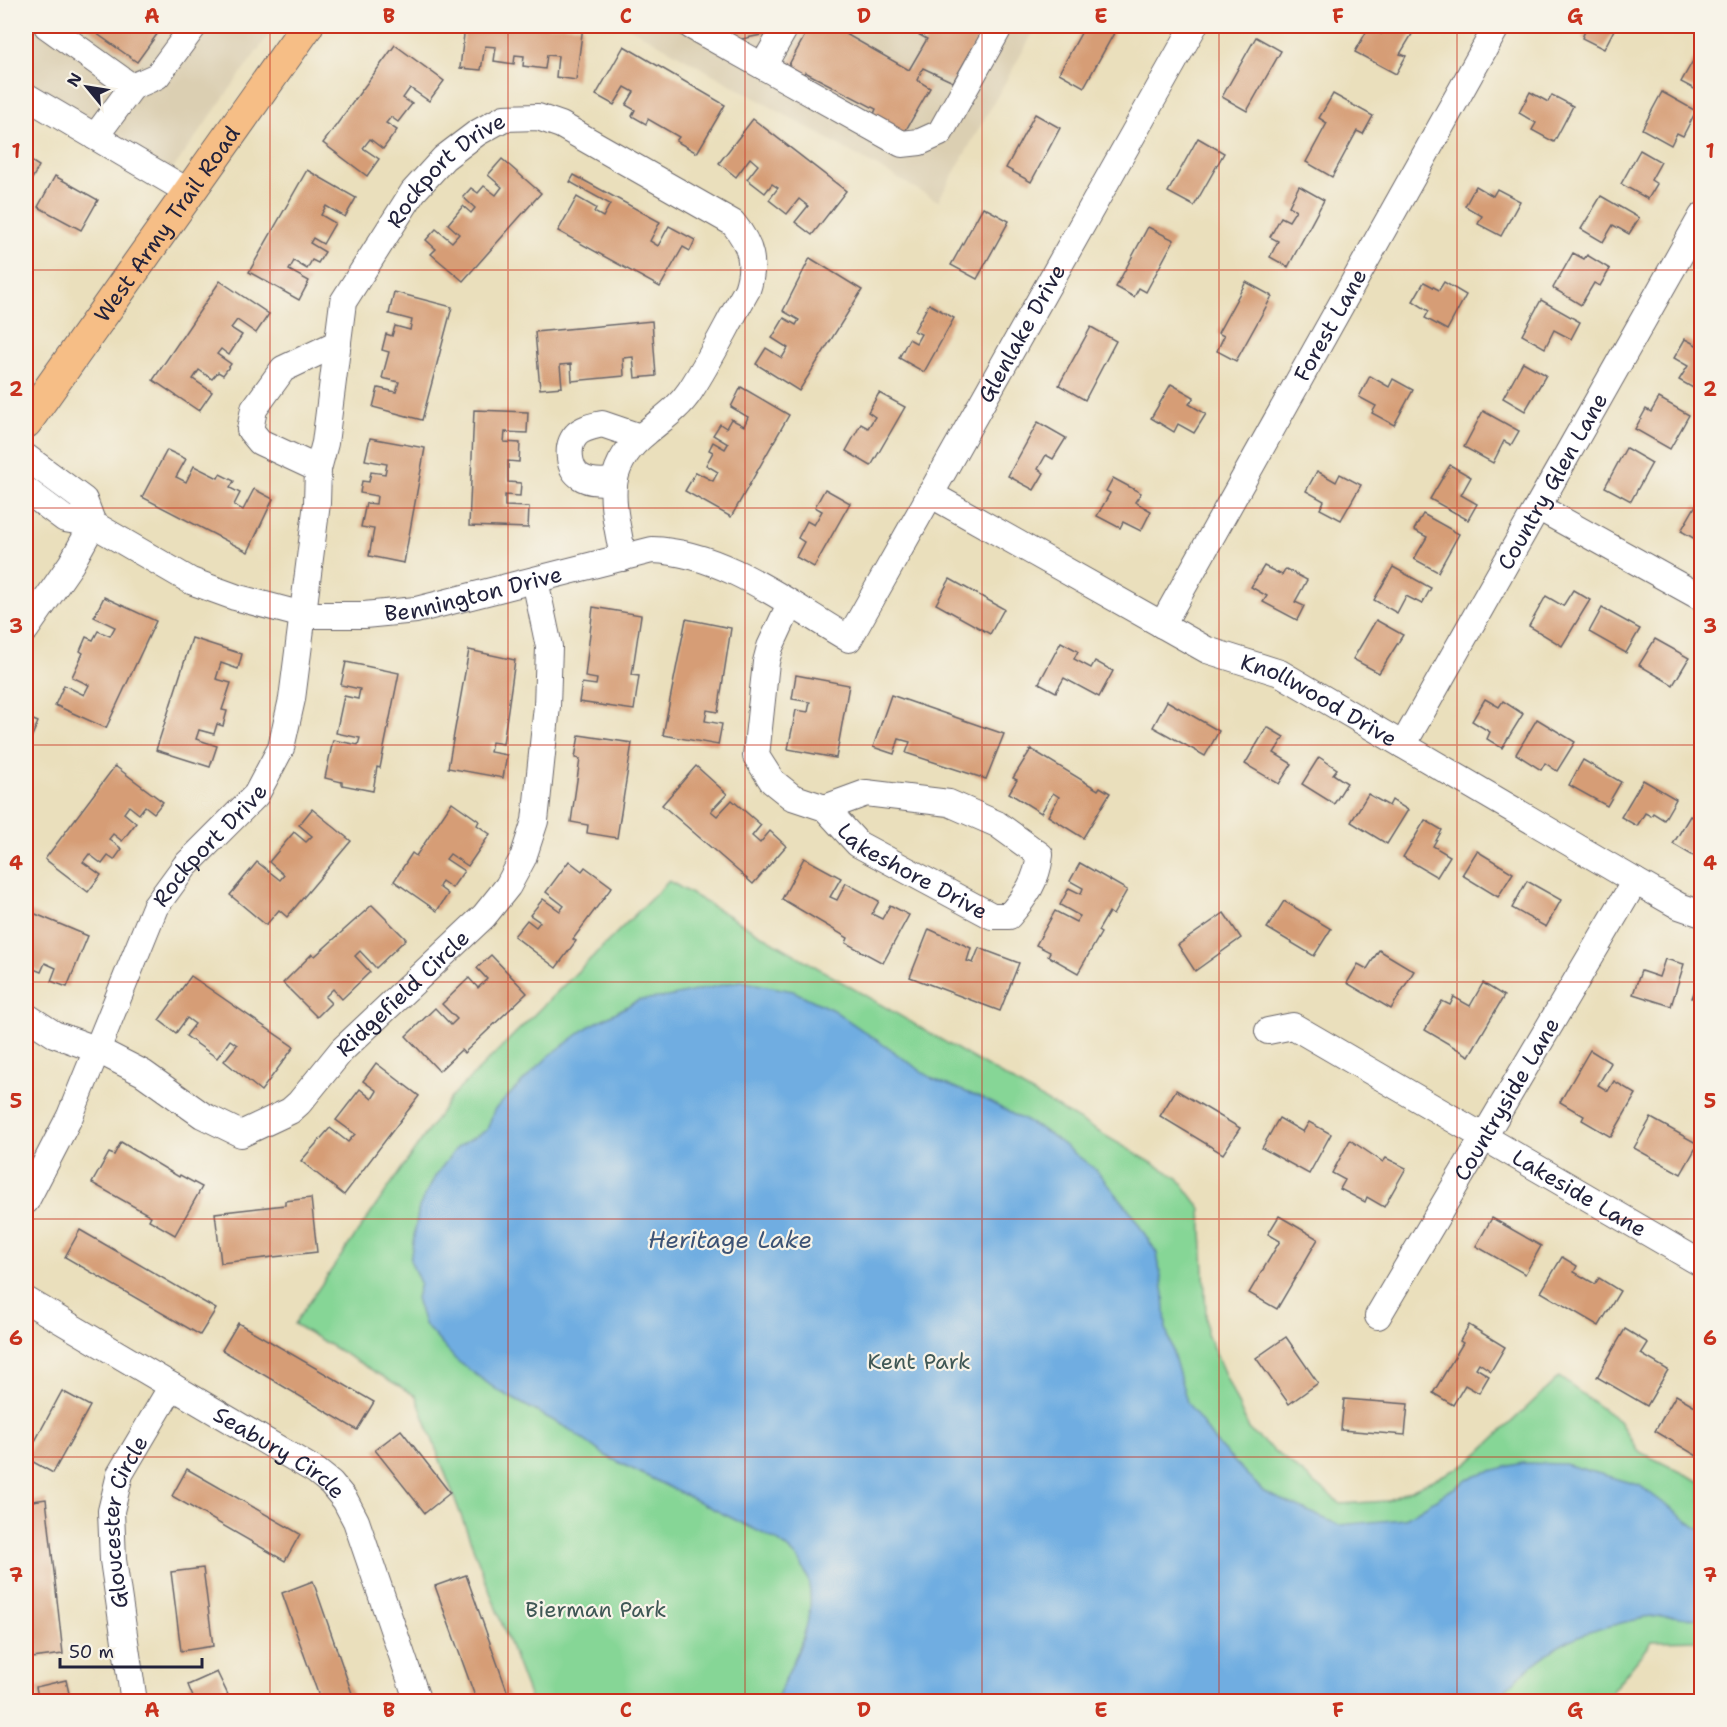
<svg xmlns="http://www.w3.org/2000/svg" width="1727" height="1727" font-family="'Shantell Sans',sans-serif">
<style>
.built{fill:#dbcfb2}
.green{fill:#86d696;stroke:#547c68;stroke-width:1.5}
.water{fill:#6fade1;stroke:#48688e;stroke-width:1.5}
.building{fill:#d69d76}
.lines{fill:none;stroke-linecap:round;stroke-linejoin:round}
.minor-casing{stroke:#686468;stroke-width:28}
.major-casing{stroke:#686468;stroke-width:34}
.minor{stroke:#fff;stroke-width:26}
.major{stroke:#f6be86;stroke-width:32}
.grid{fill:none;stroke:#c8321e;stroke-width:1.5;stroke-opacity:0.55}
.labels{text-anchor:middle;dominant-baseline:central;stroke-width:4.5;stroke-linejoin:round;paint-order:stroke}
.street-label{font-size:22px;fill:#22223b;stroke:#f7f3e8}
.park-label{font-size:22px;fill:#405856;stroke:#f7f3e8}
.water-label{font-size:24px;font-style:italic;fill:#3d5375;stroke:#f7f3e8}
.neatline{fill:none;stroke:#c8321e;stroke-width:2}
.grid-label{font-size:20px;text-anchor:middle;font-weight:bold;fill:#c8321e}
</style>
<rect width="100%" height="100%" fill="#f7f3e8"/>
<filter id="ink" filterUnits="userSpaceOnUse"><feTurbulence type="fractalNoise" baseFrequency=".0167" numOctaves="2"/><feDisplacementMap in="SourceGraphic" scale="12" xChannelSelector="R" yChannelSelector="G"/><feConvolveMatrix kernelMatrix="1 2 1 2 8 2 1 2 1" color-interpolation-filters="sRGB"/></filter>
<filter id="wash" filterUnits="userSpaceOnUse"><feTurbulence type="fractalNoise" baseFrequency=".008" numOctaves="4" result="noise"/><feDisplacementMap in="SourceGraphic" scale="24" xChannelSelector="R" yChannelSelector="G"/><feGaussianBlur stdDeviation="1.35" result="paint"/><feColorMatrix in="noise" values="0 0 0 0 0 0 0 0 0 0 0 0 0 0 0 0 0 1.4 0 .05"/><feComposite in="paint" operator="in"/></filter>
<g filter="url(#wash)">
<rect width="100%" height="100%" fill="#eadfbc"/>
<g class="built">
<path d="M26 26H275L170 173 26 87Z"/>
<path d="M627 26H1037L938 201Z"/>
</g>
<path class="green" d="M669 881 1178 1178 1201 1209 1207 1334 1250 1431 1341 1504 1387 1501 1467 1464 1559 1377 1619 1421 1638 1451 1701 1482V1640L1652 1641 1604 1701H531L416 1396 294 1324 452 1096Z"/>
<path class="water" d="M740 981 793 991 833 1010 933 1079 986 1100 1048 1133 1096 1170 1128 1208 1157 1253 1164 1294 1166 1328 1187 1402 1216 1443 1264 1492 1339 1525 1404 1519 1475 1475 1522 1463 1565 1464 1639 1485 1701 1531V1618C1687 1620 1677 1615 1665 1616 1643 1616 1589 1630 1570 1640 1542 1654 1515 1679 1494 1701H776C792 1659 828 1607 800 1562 795 1553 784 1546 776 1540L606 1456 567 1428 497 1390 456 1360 424 1324 416 1298 420 1283 410 1260 419 1207 436 1175 457 1147 487 1130 494 1110 549 1056 588 1027 639 1000 668 997Z"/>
<g id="blocks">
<g class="building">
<path d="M86 26H163L137 62Z"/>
<path d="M465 26H583L576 80 556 77 558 56 547 55 545 69 523 66 524 56 515 55 514 64 494 61 496 47 485 46 481 70 460 68Z"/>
<path d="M705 26H770L766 34 732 41Z"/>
<path d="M810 26H832L909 70 927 39 912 31 915 26H985L953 82 923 68 917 80 930 88 903 135 872 119 876 109 805 72 800 80 785 72Z"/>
<path d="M1085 26H1100L1114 33 1084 87 1059 73Z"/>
<path d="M1385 26H1417L1400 54 1406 56 1396 74 1355 52 1369 27 1381 34Z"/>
<path d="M1572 26H1616L1604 49 1582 38 1585 31Z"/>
<path d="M1256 37 1281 51 1247 111 1222 97Z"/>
<path d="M395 45 444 81 429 101 410 88 403 98 412 104 398 122 391 117 386 123 397 130 383 149 370 139 363 148 379 159 367 176 323 143Z"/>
<path d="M1702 45V93L1681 82Z"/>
<path d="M624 46 725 105 697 153 676 141 679 137 648 119 646 124 632 116 635 110 626 105 634 92 625 87 614 105 596 95Z"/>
<path d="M1530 92 1548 102 1552 95 1573 106 1554 142 1532 130 1536 123 1519 113Z"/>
<path d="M1662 92 1696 111 1683 136 1677 133 1671 145 1642 129Z"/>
<path d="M1333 94 1373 116 1363 134 1357 131 1332 177 1306 162 1327 123 1319 118Z"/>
<path d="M1035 114 1060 128 1031 182 1006 168Z"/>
<path d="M753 119 846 191 812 235 795 222 808 206 799 199 787 214 769 200 778 188 772 184 765 193 747 179 758 165 750 158 736 177 719 163Z"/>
<path d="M1198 138 1224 153 1194 206 1168 192Z"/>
<path d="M1640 150 1661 162 1651 180 1657 184 1648 199 1621 184Z"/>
<path d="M26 158 39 166 26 190Z"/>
<path d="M502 159 541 193 463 281 431 254 436 249 426 240 436 229 452 242 459 234 448 224 463 206 471 213 475 208 463 197 471 188 478 193 484 186 496 195 502 187 488 175Z"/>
<path d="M307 170 356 198 345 217 326 206 321 215 335 223 323 244 313 238 310 243 325 252 318 263 312 260 307 269 294 261 289 270 309 281 299 300 249 272Z"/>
<path d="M574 175 660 222 650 241 658 246 669 226 695 240 690 251 683 247 660 287 558 231 577 197 596 208 594 212 603 217 610 204 570 182Z"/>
<path d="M55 176 98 200 81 230 38 207Z"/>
<path d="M1299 186 1324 200 1288 267 1270 257 1278 241 1270 237 1281 217 1289 221 1296 210 1289 206Z"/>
<path d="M1476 186 1493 196 1497 189 1520 201 1501 236 1478 224 1482 216 1465 206Z"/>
<path d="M1601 196 1639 218 1629 234 1613 225 1603 242 1581 229Z"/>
<path d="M983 207 1009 221 977 279 951 265Z"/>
<path d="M1148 227 1174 240 1146 292 1139 288 1134 297 1116 287Z"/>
<path d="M1573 253 1584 259 1587 255 1610 269 1600 286 1594 283 1581 305 1553 288Z"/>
<path d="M810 258 862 290 799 391 756 364 766 348 782 358 788 348 772 338 784 318 796 325 799 320 783 311Z"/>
<path d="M220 281 269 314 256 333 237 320 231 328 242 335 229 355 221 349 217 354 231 364 223 375 218 372 212 379 199 370 193 379 212 392 199 411 153 380Z"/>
<path d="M1246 282 1272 296 1236 361 1217 351 1224 336 1218 333Z"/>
<path d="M1424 282 1439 290 1444 282 1466 295 1447 330 1425 318 1429 311 1413 301Z"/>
<path d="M394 292 452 307 422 420 373 407 378 388 396 392 399 382 382 378 389 352 382 350 386 334 392 336 395 326 410 330 412 320 389 314Z"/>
<path d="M1541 300 1580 322 1571 339 1554 330 1545 348 1522 335Z"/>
<path d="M929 304 954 318 924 372 899 358 909 339 916 343 921 334 914 331Z"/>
<path d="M652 321 656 376 635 378 633 357 623 358 624 376 572 381 571 364 560 365 562 387 540 389 535 332Z"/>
<path d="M1091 327 1116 341 1085 400 1059 385Z"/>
<path d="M1685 339 1702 348V393L1679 380 1688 366 1674 358Z"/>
<path d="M1523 362 1546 375 1525 411 1503 398Z"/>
<path d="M1370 376 1389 387 1393 379 1413 390 1394 425 1372 413 1376 406 1359 397Z"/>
<path d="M1171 384 1194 397 1189 404 1206 414 1194 433 1178 424 1174 432 1151 418Z"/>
<path d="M741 387 789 415 731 517 685 491 696 472 713 481 718 472 706 465 713 452 709 450 713 442 725 449 728 444 713 435 720 424 726 428 731 419 744 426 748 417 731 407Z"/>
<path d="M879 393 905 407 871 466 846 451 861 424 868 428 875 417 868 412Z"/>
<path d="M1659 398 1689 415 1670 449 1635 429 1646 409 1651 412Z"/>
<path d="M474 410 528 412 527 433 505 432 504 442 520 443 519 462 508 461V482L521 483 520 496 505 495V506L529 507 528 528 469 526Z"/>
<path d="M1483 411 1519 431 1511 445 1504 441 1493 463 1464 447Z"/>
<path d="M1038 422 1066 438 1053 459 1046 455 1038 469 1044 473 1034 490 1008 476Z"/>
<path d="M370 438 425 448 404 563 369 556 374 529 361 527 366 503 376 504 377 496 360 493 362 481 369 482 371 472 385 474 387 464 365 460Z"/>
<path d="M1626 448 1652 463 1631 501 1605 487Z"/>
<path d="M167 450 186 459 176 477 186 482 194 466 218 478 220 474 234 481 230 488 240 493 234 505 243 510 254 489 273 499 248 552 142 497Z"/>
<path d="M1450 465 1471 477 1461 495 1477 504 1468 520 1430 499Z"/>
<path d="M1317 471 1336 482 1340 474 1361 485 1341 520 1320 509 1324 501 1306 491Z"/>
<path d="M1113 478 1141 493 1135 502 1151 511 1141 531 1123 522 1120 528 1097 516 1110 493 1106 491Z"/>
<path d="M825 489 850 503 814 567 796 557 804 542 798 538 807 521 814 525 822 511 815 507Z"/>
<path d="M1696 505 1702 508V543L1681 531Z"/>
<path d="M1423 514 1459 534 1438 572 1414 559 1427 537 1414 530Z"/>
<path d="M1264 566 1282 575 1286 569 1307 580 1295 602 1304 606 1297 620 1263 602 1267 596 1251 587Z"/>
<path d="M1393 567 1431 588 1422 604 1406 596 1397 613 1374 600Z"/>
<path d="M950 579 1004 609 990 634 936 604Z"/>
<path d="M1573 590 1590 600 1562 646 1529 626 1546 596 1563 606Z"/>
<path d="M104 597 156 621 106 728 55 705 64 685 84 695 89 685 72 677 83 653 80 651 86 637 93 640 98 631 110 636 115 627 94 617Z"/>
<path d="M593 607 641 615 632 675 639 676 634 710 579 702 582 683 596 685 597 679 585 677Z"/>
<path d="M1602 608 1640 629 1626 653 1589 632Z"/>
<path d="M686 619 731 628 718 712 707 710 705 721 722 724 718 745 663 735Z"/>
<path d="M1376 620 1403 635 1379 673 1353 659Z"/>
<path d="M192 638 242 654 238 669 221 663 216 679 231 683 222 710 227 711 223 726 217 724 214 734 199 730 196 739 217 746 210 767 156 750Z"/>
<path d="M1655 639 1689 658 1673 685 1639 665Z"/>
<path d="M1061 642 1078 651 1074 659 1091 668 1095 661 1113 671 1099 697 1064 678 1056 692 1039 683Z"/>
<path d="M469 650 515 660 503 744 492 742 490 752 507 755 503 778 448 768Z"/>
<path d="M346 662 399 673 380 768 377 767 373 791 342 785V782L325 778 333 740 358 745 360 738 336 733 344 696 358 699 360 689 341 685Z"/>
<path d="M796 675 849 685 836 758 788 749 796 710 808 712 810 702 792 699Z"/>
<path d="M891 695 1004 734 986 779 906 753 910 742 899 739 894 754 873 747Z"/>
<path d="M1485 699 1499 707 1503 701 1523 714 1502 748 1487 739 1490 732 1472 721Z"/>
<path d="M1167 701 1219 731 1205 756 1153 727Z"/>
<path d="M26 717 38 722 26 750Z"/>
<path d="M1537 719 1575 742 1557 771 1545 763 1541 770 1516 754Z"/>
<path d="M1267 727 1284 737 1274 753 1292 764 1279 784 1245 764Z"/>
<path d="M579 735 632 743 617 838 587 833 588 825 571 822 580 759 575 758Z"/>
<path d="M1031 749 1098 790 1100 787 1110 793 1083 838 1048 816 1059 797 1053 793 1041 813 1009 793 1017 780 1013 778Z"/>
<path d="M1319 757 1337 769 1333 774 1347 783 1334 804 1302 784Z"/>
<path d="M1583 760 1621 782 1607 806 1569 785Z"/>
<path d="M115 766 163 802 154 813 145 806 139 814 129 806 124 813 136 823 122 841 113 834 109 839 122 849 114 860 108 856 102 864 89 854 83 862 101 875 88 892 45 859Z"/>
<path d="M696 766 727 794 711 811 717 816 732 800 761 825 752 836 760 843 770 831 786 846 753 884 662 805Z"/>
<path d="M1643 780 1676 799 1664 820 1653 813 1651 816 1645 813 1637 826 1621 817Z"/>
<path d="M1368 794 1389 806 1392 800 1408 810 1387 844 1351 822Z"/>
<path d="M452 802 479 821 477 825 490 834 468 866 450 854 446 859 464 871 452 888 442 881 439 887 448 894 437 911 394 881 412 853 416 856Z"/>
<path d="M312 809 351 841 287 917 279 910 266 925 230 895 257 862 280 880 284 875 269 862 294 832 306 842 312 836 299 825Z"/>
<path d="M1690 816 1702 823V861L1673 844Z"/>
<path d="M1425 820 1442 830 1433 846 1450 856 1437 877 1403 857Z"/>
<path d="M1477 851 1513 873 1498 897 1462 875Z"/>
<path d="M804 858 841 878 830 897 837 900 846 883 879 901 872 914 882 919 890 905 909 915 883 963 846 943 848 938 782 899Z"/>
<path d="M569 861 582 871 585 867 612 887 573 939 576 941 556 968 514 936 527 920 536 927 540 922 530 915 543 899 560 911 564 906 546 892Z"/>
<path d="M1080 863 1127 890 1113 915 1109 912 1098 931 1101 933 1078 973 1048 956 1050 952 1036 945 1055 911 1076 922 1080 916 1060 905 1069 888 1081 894 1083 888 1070 881Z"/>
<path d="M1527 881 1561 900 1546 927 1512 908Z"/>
<path d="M1284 901 1331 929 1314 956 1267 928Z"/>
<path d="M372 905 406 939 376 968 360 951 355 956 370 972 342 999 333 989 325 997 331 1003 317 1017 283 983 312 954 315 956Z"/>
<path d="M26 910 88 936 67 987 51 981 56 968 45 963 41 972 26 966Z"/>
<path d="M1224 913 1241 938 1195 971 1178 945Z"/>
<path d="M929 929 971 948 967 961 973 963 979 948 1019 963 1000 1011 910 977Z"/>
<path d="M1379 950 1414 971 1391 1009 1347 983 1358 964 1367 969Z"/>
<path d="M491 955 527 993 464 1053 461 1050 439 1071 406 1036 435 1008 451 1025 457 1019 442 1004 469 978 478 988 487 979 477 968Z"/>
<path d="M1665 959 1684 964 1671 1006 1633 994 1641 971 1659 977Z"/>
<path d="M1702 971V1001L1692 998Z"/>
<path d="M191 976 294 1047 261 1091 224 1061 237 1045 230 1040 217 1058 186 1036 195 1024 187 1018 176 1033 159 1020Z"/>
<path d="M1483 983 1504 996 1469 1056 1425 1030 1442 1001 1450 1005 1454 997 1470 1006Z"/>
<path d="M1590 1050 1611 1063 1598 1085 1608 1091 1614 1081 1636 1094 1611 1137 1582 1120 1584 1116 1560 1102Z"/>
<path d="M376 1063 419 1096 344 1195 301 1161 330 1128 348 1142 355 1134 336 1120 360 1089 372 1099 377 1091 363 1081Z"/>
<path d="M26 1071 31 1074 26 1085Z"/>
<path d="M1176 1090 1240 1128 1223 1154 1160 1116Z"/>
<path d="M1279 1118 1303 1132 1309 1122 1331 1134 1309 1174 1262 1148Z"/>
<path d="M1651 1118 1698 1144 1681 1174 1634 1148Z"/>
<path d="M1350 1140 1383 1162 1386 1158 1406 1168 1384 1207 1367 1197 1365 1202 1340 1189 1345 1180 1332 1173Z"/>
<path d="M121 1142 179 1177 180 1175 202 1187 175 1235 149 1220 151 1216 92 1183 109 1153 114 1155Z"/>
<path d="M311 1198 317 1252 221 1263 215 1213 285 1205V1201Z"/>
<path d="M1279 1216 1318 1239 1277 1309 1249 1293 1280 1241 1268 1234Z"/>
<path d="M1492 1218 1541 1246 1525 1274 1476 1246Z"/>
<path d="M80 1230 216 1309 200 1335 65 1257Z"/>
<path d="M1562 1257 1577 1266 1574 1272 1595 1284 1599 1278 1620 1291 1599 1326 1541 1292Z"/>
<path d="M238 1323 374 1402 357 1430 222 1350Z"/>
<path d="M1469 1325 1505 1347 1491 1371 1479 1363 1476 1368 1489 1376 1479 1393 1465 1385 1453 1405 1433 1393 1463 1343 1460 1341Z"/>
<path d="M1625 1329 1648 1343 1641 1354 1668 1370 1647 1406 1597 1377Z"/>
<path d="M1286 1337 1318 1383 1289 1404 1256 1358Z"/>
<path d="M62 1391 90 1406 53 1473 26 1458Z"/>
<path d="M1676 1395 1702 1410V1459L1655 1431Z"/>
<path d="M1344 1399 1408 1404 1405 1435 1341 1430Z"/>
<path d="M401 1430 450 1493 425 1513 375 1450Z"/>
<path d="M187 1469 300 1534 285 1561 172 1496Z"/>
<path d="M46 1499 63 1654 32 1658 26 1601V1502Z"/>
<path d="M203 1568 213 1646 181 1651 171 1572Z"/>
<path d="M466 1575 511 1702H477L435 1586Z"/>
<path d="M313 1581 355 1702H321L282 1593Z"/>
<path d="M217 1672 229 1697 220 1702H195L188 1685Z"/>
<path d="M66 1680 71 1702H39L36 1687Z"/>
</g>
</g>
</g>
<g filter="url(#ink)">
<use href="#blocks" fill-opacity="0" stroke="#686468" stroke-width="1.5"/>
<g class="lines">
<defs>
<g id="minor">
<path d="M47 26 132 87"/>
<path d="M691 26 902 144 920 142 940 133 1000 26"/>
<path d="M763 66 786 26"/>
<path d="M26 96 189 192"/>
<path d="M95 137 132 87 157 76 194 26"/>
<path d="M26 457 84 500 93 524"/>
<path d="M318 469 260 442 250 430 254 409 283 369 338 343"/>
<path d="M613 481C603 482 590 483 581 477 568 469 566 446 576 435 582 428 594 426 602 424L640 437"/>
<path id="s1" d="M26 490 65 519 93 524 191 581 235 597 303 615H364L416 610 652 550C723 552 789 604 849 639L1194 26"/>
<path id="s2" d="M930 494 1207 650 1280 673 1635 881 1679 906 1702 914"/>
<path d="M1538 507 1702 598"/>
<path id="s3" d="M790 604 770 647 766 662 756 756 772 781 792 797 825 808 858 844 992 916H1009C1026 896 1037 881 1040 855L997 824 949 803 866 793 825 808"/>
<path id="s4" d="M1162 625 1497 26"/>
<path d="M26 629 71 564 93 524"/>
<path id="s5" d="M1403 745 1702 216"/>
<path id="s6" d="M26 1016 54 1034 98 1050 143 1073 202 1115 241 1134 290 1111 299 1103 342 1050 484 916 508 886 523 858 535 821 547 706 549 647 535 580"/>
<path id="s7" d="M1268 1031 1293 1026 1702 1264"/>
<path id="s8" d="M26 1201 70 1116 155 907 185 866 256 795 281 748 292 699 317 503 318 469 325 443 343 302 413 192 444 158 477 133 504 118 538 117 561 125 733 223C751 245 756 263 747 290 728 323 711 359 690 391 679 408 662 419 647 432 599 470 614 505 623 558"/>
<path id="s9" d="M26 1300 316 1471 331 1483 345 1500 356 1521 418 1702"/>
<path id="s10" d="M1378 1316 1635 881"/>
<path id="s11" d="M134 1702 113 1560 111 1511 120 1474 172 1386"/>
</g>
<g id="major">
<path id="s12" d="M26 422 307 26"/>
</g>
</defs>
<use href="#minor" class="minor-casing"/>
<use href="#major" class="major-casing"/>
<use href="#minor" class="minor"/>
<use href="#major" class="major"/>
</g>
</g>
<path class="grid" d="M270 26V1702M508 26V1702M745 26V1702M982 26V1702M1219 26V1702M1457 26V1702M26 270H1702M26 508H1702M26 745H1702M26 982H1702M26 1219H1702M26 1457H1702"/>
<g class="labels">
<g class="street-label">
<text stroke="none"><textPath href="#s8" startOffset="1146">Rockport Drive</textPath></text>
<text stroke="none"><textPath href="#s12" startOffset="243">West Army Trail Road</textPath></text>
<text stroke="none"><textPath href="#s4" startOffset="344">Forest Lane</textPath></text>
<text stroke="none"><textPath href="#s1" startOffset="1234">Glenlake Drive</textPath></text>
<text stroke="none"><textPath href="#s5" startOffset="303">Country Glen Lane</textPath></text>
<text stroke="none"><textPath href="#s1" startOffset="480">Bennington Drive</textPath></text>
<text stroke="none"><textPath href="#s2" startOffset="441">Knollwood Drive</textPath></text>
<text stroke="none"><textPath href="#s8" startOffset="404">Rockport Drive</textPath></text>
<text stroke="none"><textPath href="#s3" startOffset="357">Lakeshore Drive</textPath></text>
<text stroke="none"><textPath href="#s6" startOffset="464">Ridgefield Circle</textPath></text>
<text stroke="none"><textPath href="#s10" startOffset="252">Countryside Lane</textPath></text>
<text stroke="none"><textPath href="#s7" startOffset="357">Lakeside Lane</textPath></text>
<text stroke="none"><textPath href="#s9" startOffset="296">Seabury Circle</textPath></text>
<text stroke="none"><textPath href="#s11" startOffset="184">Gloucester Circle</textPath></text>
</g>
<g class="park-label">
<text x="919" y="1361">Kent Park</text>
<text x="596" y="1609">Bierman Park</text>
</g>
<g class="water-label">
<text x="730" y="1240">Heritage Lake</text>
</g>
</g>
<rect width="1727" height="1727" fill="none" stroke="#f7f3e8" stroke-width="66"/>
<g transform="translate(87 87) rotate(300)" stroke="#f7f3e8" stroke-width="4.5" paint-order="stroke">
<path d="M0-4.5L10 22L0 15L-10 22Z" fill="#22223b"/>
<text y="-9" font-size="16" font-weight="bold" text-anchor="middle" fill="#22223b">N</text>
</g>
<path d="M60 1658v9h142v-9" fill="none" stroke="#22223b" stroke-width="3"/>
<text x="69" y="1658" font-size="18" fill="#22223b" stroke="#f7f3e8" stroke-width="4.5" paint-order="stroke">50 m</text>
<rect x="33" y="33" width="1661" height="1661" class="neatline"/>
<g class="grid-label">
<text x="152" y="23">A</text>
<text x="389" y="23">B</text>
<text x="626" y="23">C</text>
<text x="864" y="23">D</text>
<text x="1101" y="23">E</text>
<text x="1338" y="23">F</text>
<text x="1575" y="23">G</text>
<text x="16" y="158">1</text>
<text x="1710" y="158">1</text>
<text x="16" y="396">2</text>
<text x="1710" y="396">2</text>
<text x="16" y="633">3</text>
<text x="1710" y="633">3</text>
<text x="16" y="870">4</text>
<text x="1710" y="870">4</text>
<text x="16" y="1108">5</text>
<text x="1710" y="1108">5</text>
<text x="16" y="1345">6</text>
<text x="1710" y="1345">6</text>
<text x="16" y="1582">7</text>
<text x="1710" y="1582">7</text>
<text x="152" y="1717">A</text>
<text x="389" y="1717">B</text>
<text x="626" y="1717">C</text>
<text x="864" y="1717">D</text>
<text x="1101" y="1717">E</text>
<text x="1338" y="1717">F</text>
<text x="1575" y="1717">G</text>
</g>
</svg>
